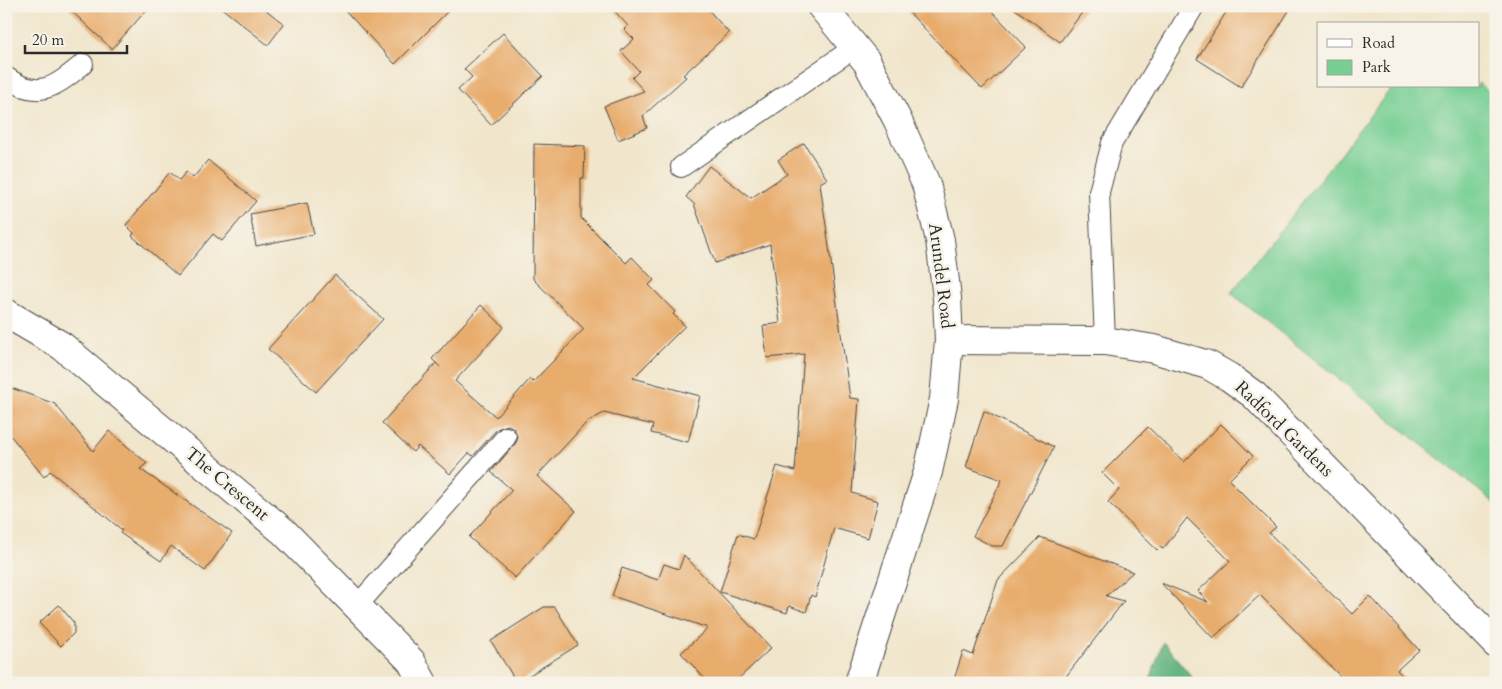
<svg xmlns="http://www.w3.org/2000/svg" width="1502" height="689" font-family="Cardo,serif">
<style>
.green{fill:#77cf94;stroke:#517d60}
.forest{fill:#61b27e;stroke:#466e54}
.building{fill:#e8ac6c}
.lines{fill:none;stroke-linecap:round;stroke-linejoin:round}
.lane-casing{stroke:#494743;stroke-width:22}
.street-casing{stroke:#494743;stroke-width:30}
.lane{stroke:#fff;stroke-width:20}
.street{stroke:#fff;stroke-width:28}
.labels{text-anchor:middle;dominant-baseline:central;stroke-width:5;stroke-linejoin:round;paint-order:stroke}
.street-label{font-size:18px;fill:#2b2b2b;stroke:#f7f3e8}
</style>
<rect width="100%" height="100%" fill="#f7f3e8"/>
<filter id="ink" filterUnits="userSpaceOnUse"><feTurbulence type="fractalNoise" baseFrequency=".02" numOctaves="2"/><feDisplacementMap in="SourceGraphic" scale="10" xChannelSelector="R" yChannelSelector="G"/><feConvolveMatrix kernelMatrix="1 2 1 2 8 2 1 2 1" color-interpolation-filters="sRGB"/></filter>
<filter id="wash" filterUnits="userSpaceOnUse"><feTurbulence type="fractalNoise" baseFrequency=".0096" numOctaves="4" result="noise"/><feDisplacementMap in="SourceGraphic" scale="20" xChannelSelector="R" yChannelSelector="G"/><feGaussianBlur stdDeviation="1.12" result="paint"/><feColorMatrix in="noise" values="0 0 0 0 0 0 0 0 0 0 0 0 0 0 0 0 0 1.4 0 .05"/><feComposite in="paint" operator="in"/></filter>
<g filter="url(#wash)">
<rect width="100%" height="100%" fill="#f1e6cc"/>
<path class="green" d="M1478 83 1496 97V504L1231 293 1393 86H1478Z"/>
<path class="forest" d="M1163 642 1197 683H1149Z"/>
<g id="blocks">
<g class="building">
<path d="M66 6H150L112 49Z"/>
<path d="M219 6H261L284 24 268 45Z"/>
<path d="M341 6H453L395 64Z"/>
<path d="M610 6H705L729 33 683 75 686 77 643 116 647 128 618 140 604 106 644 91 632 78 639 71 621 51 634 39 624 29 628 26Z"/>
<path d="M903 6H987L1026 47 982 89Z"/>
<path d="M1011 6H1087L1060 42Z"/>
<path d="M1230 6H1292L1241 87 1197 59Z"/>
<path d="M503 33 543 76 491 125 458 90 472 77 464 69Z"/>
<path d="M804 143 827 179 820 183 850 398 859 399 852 493 878 501 868 538 834 528 815 597 811 595 806 612 789 606 787 613 720 592 738 534 754 539 777 466 795 471 804 354 767 358 763 326 780 323 770 244 715 263 694 204 686 197 709 166 751 198 787 174 778 160Z"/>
<path d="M534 144 585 146 584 178H581V218L626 263 632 257 654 280 649 285 675 312 673 314 685 326 633 378 700 396 688 442 651 433 653 425 604 413 587 422 537 476 576 511 515 578 469 537 512 490 491 472 515 444 518 439 514 428 508 425 497 429 473 456 469 453 450 474 418 446 413 452 382 423 436 363 440 367 432 359 481 305 504 327 455 381 496 417 530 379 533 382 584 329 533 279Z"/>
<path d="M208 160 256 201 222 241 213 234 178 276 132 236 134 233 126 225 170 172 179 180 186 172 193 178Z"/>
<path d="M307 203 314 234 256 246 250 214Z"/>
<path d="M335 275 383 319 316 392 268 349Z"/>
<path d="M6 386 55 404 93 451 109 431 147 463 140 469 232 533 205 571 171 546 161 561 120 533 122 530 50 471 44 477 6 430Z"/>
<path d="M984 411 1054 447 1003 546H992L973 536 1002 480 966 467Z"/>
<path d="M1221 424 1253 456 1229 480 1276 527 1269 533 1352 614 1370 596 1419 650 1397 670 1409 683H1347L1260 595 1213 638 1161 583 1208 602 1198 591 1230 561 1187 518 1163 549 1160 547 1157 550 1108 502 1119 490 1102 473 1148 427 1184 462Z"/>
<path d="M1040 537 1133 572 1106 596 1124 601 1061 683H953L963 651 973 655 998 580Z"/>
<path d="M684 555 771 648 734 683H709L681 653 708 628 612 596 622 568 658 580 664 564 679 569Z"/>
<path d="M59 605 74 623V633L61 646 39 623Z"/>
<path d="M544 607H555L578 645 517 683 491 641Z"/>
</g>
</g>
</g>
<g filter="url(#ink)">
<use href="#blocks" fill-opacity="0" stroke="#494743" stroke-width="1"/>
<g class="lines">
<defs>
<g id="lane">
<path d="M6 77C39 101 56 86 83 64"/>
<path d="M681 167 855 47"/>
<path d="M1105 341 1099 192 1112 143 1194 6"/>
<path d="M357 606 506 437"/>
</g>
<g id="street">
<path d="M821 6 867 62 898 121 926 184 940 240 947 298 949 340 944 399 928 472 859 683"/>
<path d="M6 313 62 346 284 532 411 661 423 683"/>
<path d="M949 340 1105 341 1154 349 1208 365 1229 377 1254 395 1496 644"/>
</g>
</defs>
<use href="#lane" class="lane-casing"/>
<use href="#street" class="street-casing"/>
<use href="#lane" class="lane"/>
<use href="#street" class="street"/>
</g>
</g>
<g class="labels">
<g class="street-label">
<text transform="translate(941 276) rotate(83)">Arundel Road</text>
<text transform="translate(1284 429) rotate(44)">Radford Gardens</text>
<text transform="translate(227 484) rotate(40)">The Crescent</text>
</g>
</g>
<rect width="1502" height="689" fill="none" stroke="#f7f3e8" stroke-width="25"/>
<rect x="1317" y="22" width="162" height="65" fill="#f7f3e8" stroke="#a5a39c"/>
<rect x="1327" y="39" width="25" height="8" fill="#ffffff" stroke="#a5a39c"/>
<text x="1362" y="48" font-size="15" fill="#2b2b2b">Road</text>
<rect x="1327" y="60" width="25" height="15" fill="#77cf94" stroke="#a5a39c"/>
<text x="1362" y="72" font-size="15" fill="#2b2b2b">Park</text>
<path d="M25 45v8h102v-8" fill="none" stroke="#2b2b2b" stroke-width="2.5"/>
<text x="32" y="45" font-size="15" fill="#2b2b2b" stroke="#f7f3e8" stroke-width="4" paint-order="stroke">20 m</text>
</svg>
